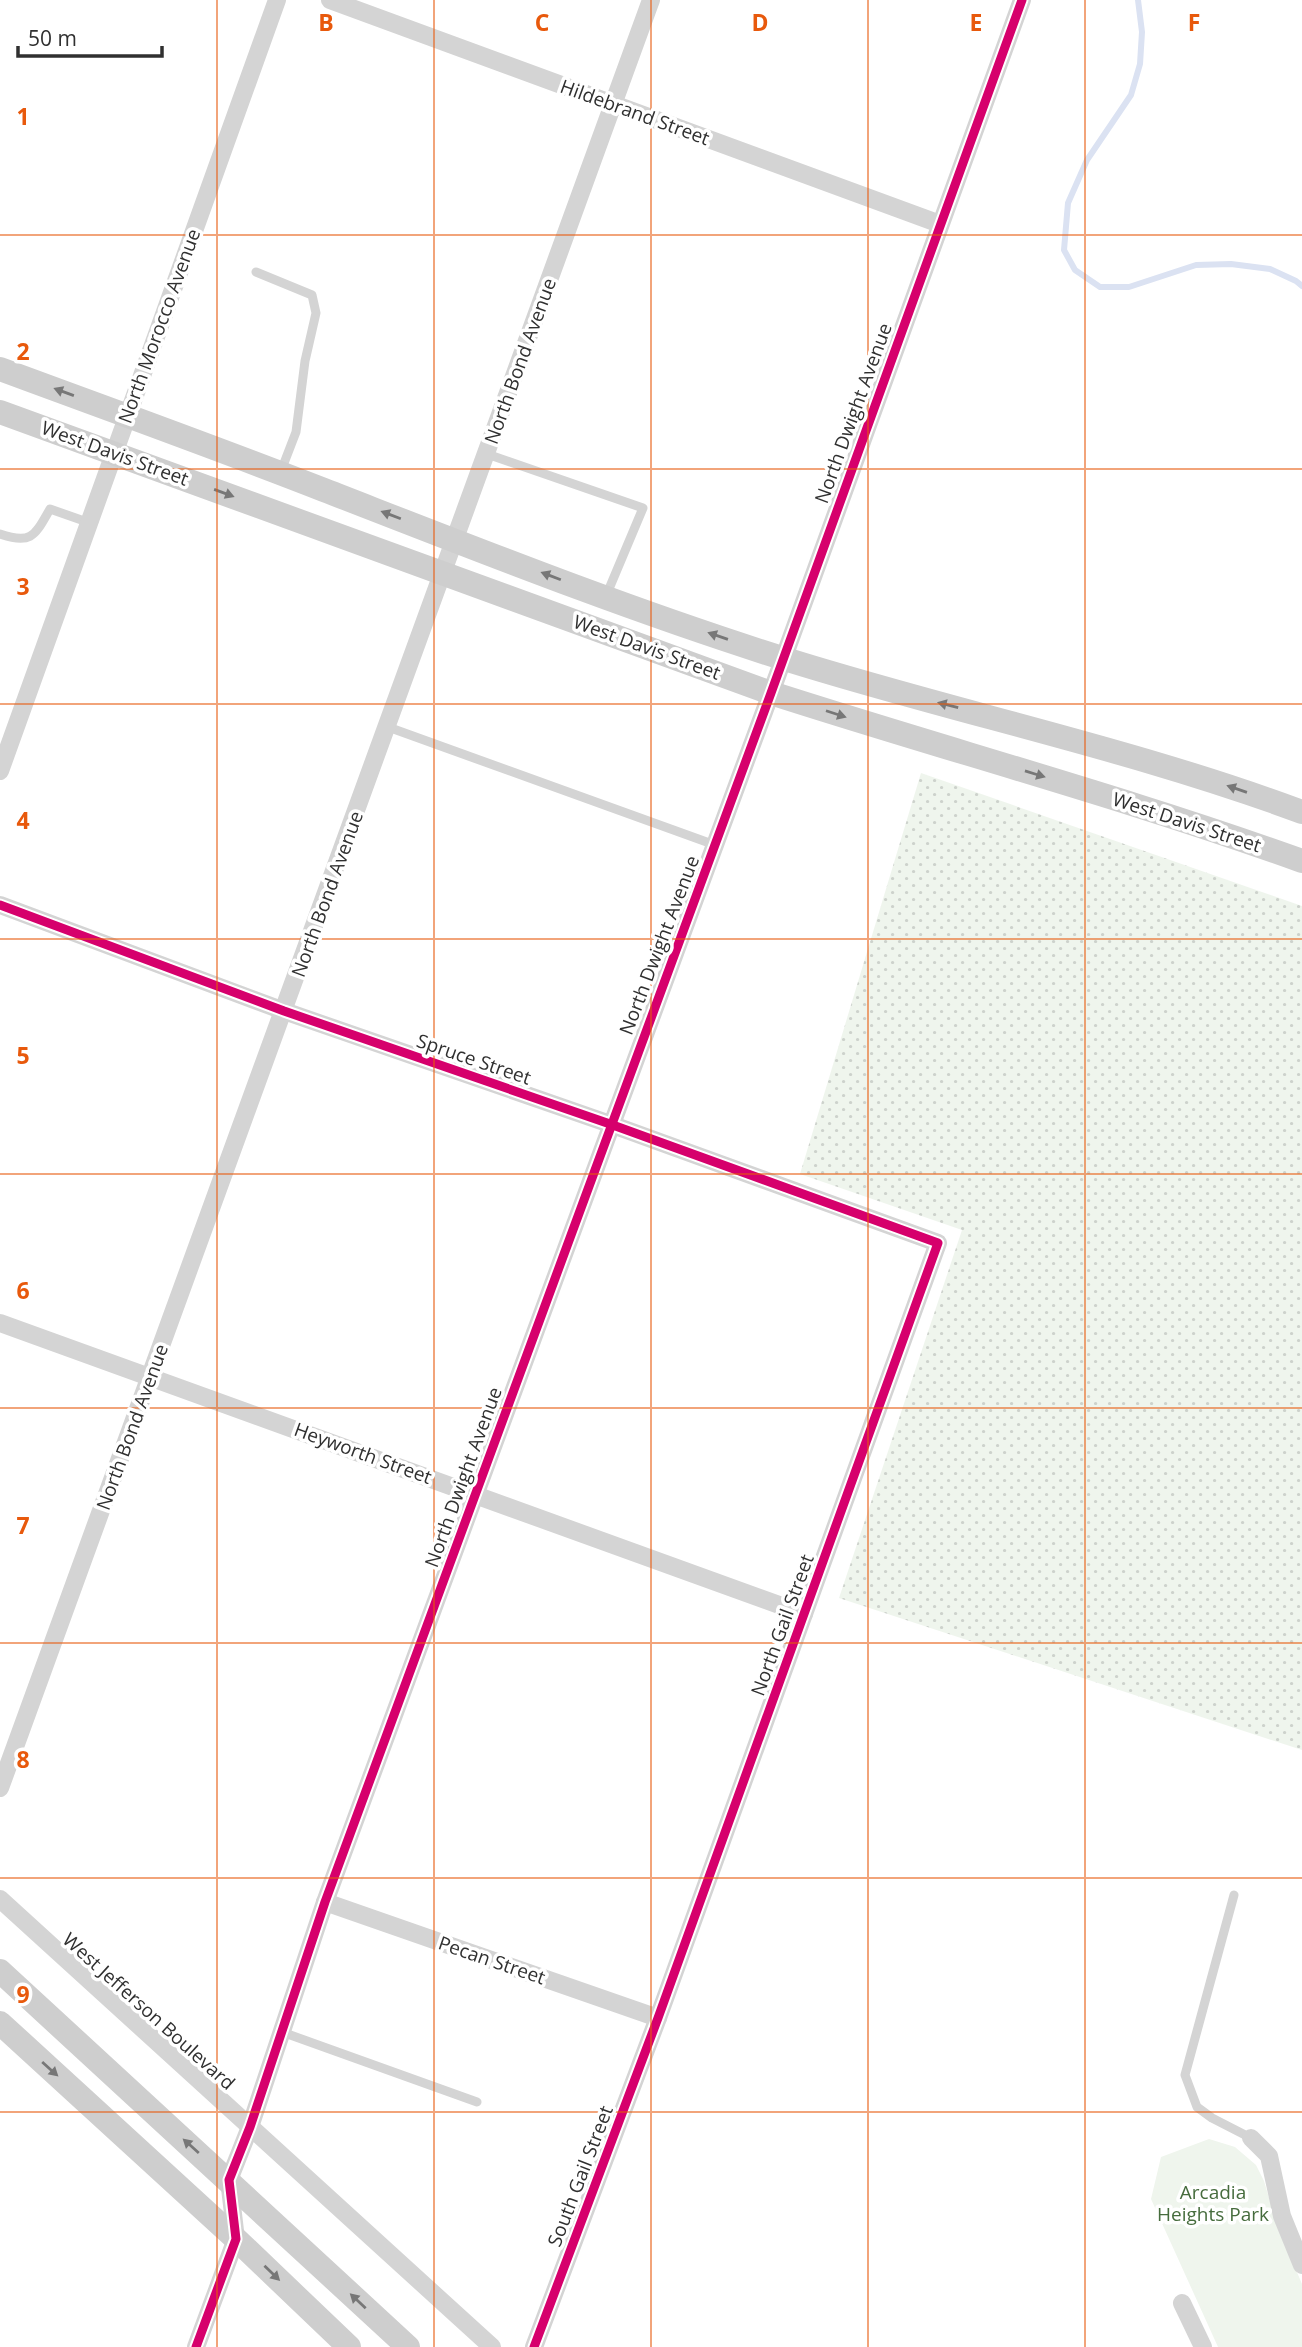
<svg xmlns="http://www.w3.org/2000/svg" width="1302" height="2347" font-family="'Open Sans',sans-serif">
<style>
.grass{fill:url(#grass-dots)}
.park{fill:#eff5ed}
.lines{fill:none;stroke-linecap:round;stroke-linejoin:round}
.stream{stroke:#dbe2f2;stroke-width:6}
.service{stroke:#d4d4d4;stroke-width:9}
.minor{stroke:#d4d4d4;stroke-width:18}
.secondary{stroke:#cecece;stroke-width:24}
.cycleway-casing{stroke:#fff;stroke-width:13}
.cycleway{stroke:#d6006c;stroke-width:9}
.oneway{fill:#777}
.grid{fill:none;stroke:#e8590c;stroke-width:2;stroke-opacity:0.55}
.labels{text-anchor:middle;dominant-baseline:central;stroke-width:7;stroke-linejoin:round;paint-order:stroke}
.street-label{font-size:19px;fill:#303030;stroke:#fff}
.park-label{font-size:19px;fill:#466c3d;stroke:#fff}
.grid-label{font-size:23px;text-anchor:middle;font-weight:bold;fill:#e8590c;stroke:#fff;stroke-width:7;stroke-linejoin:round;paint-order:stroke}
</style>
<defs>
<pattern id="grass-dots" width="8" height="8" patternUnits="userSpaceOnUse" patternTransform="scale(1.75)"><rect width="8" height="8" fill="#eff5ed"/><path d="M2 2h.1M6 6h.1" fill="none" stroke="#cdd2cc" stroke-width="1.8" stroke-linecap="round"/></pattern>
</defs>
<rect width="100%" height="100%" fill="#fff"/>
<path class="grass" d="M921 773 1302 906V1750L839 1598 962 1230 800 1174Z"/>
<path class="park" d="M1209 2139 1235 2147 1256 2165 1264 2181 1277 2225 1302 2284V2347H1218L1151 2199 1161 2157Z"/>
<g class="lines">
<path class="stream" d="M1138 0 1142 32 1140 64 1131 95 1087 160 1068 203 1064 250 1075 270 1100 287H1129L1196 265 1231 264 1270 269 1296 281 1302 286"/>
<g class="service">
<path d="M256 272 312 295 316 313 305 361 296 432 281 471"/>
<path d="M487 454 643 508 606 596"/>
<path d="M0 534C32 545 35 535 50 509L90 523"/>
<path d="M388 727 715 845"/>
<path d="M1234 1895 1185 2075 1197 2107 1212 2118 1251 2138"/>
<path d="M282 2032 477 2102"/>
</g>
<g class="minor">
<path d="M330 0 940 224"/>
<path d="M0 771 277 0"/>
<path d="M0 905 284 1011 610 1124 938 1243 658 2018 534 2347"/>
<path d="M0 1323 804 1614"/>
<path d="M0 1788 651 0"/>
<path d="M0 1899 492 2347"/>
<path d="M325 1902 658 2018"/>
<path d="M1251 2138 1269 2156 1282 2216 1302 2265"/>
<path d="M1182 2303 1203 2347"/>
<path d="M196 2347 236 2239 229 2180 250 2127 325 1902 771 693 1022 0"/>
</g>
<g class="secondary">
<path d="M0 369C108 409 217 448 324 490 476 549 629 610 785 659 957 713 1133 749 1302 812"/>
<path d="M0 412 771 693C948 750 1127 798 1302 861"/>
<path d="M0 1971 408 2347"/>
<path d="M0 2023 236 2239 349 2347"/>
</g>
<defs>
<g id="cycleway">
<path d="M0 905 284 1011 610 1124 938 1243 658 2018 534 2347"/>
<path d="M196 2347 236 2239 229 2180 250 2127 325 1902 771 693 1022 0"/>
</g>
</defs>
<use href="#cycleway" class="cycleway-casing"/>
<use href="#cycleway" class="cycleway"/>
</g>
<defs><path id="oneway-solid" d="M-6-.8H1V-3.2L6.5 0L1 3.2V.8H-6Z" transform="scale(1.75)"/></defs>
<g class="oneway">
<use href="#oneway-solid" transform="translate(64 392) rotate(-160)"/>
<use href="#oneway-solid" transform="translate(224 493) rotate(20)"/>
<use href="#oneway-solid" transform="translate(391 515) rotate(-159)"/>
<use href="#oneway-solid" transform="translate(551 576) rotate(-159)"/>
<use href="#oneway-solid" transform="translate(718 636) rotate(-161)"/>
<use href="#oneway-solid" transform="translate(948 705) rotate(-166)"/>
<use href="#oneway-solid" transform="translate(836 714) rotate(18)"/>
<use href="#oneway-solid" transform="translate(1035 774) rotate(17)"/>
<use href="#oneway-solid" transform="translate(1237 789) rotate(-161)"/>
<use href="#oneway-solid" transform="translate(50 2069) rotate(42)"/>
<use href="#oneway-solid" transform="translate(191 2146) rotate(-138)"/>
<use href="#oneway-solid" transform="translate(272 2273) rotate(44)"/>
<use href="#oneway-solid" transform="translate(358 2301) rotate(-137)"/>
</g>
<path class="grid" d="M217 0V2347M434 0V2347M651 0V2347M868 0V2347M1085 0V2347M0 235H1302M0 469H1302M0 704H1302M0 939H1302M0 1174H1302M0 1408H1302M0 1643H1302M0 1878H1302M0 2112H1302"/>
<g class="labels">
<g class="street-label">
<text transform="translate(635 112) rotate(20)">Hildebrand Street</text>
<text transform="translate(159 326) rotate(-70)">North Morocco Avenue</text>
<text transform="translate(520 361) rotate(-70)">North Bond Avenue</text>
<text transform="translate(853 413) rotate(-70)">North Dwight Avenue</text>
<text transform="translate(115 453) rotate(20)">West Davis Street</text>
<text transform="translate(647 647) rotate(20)">West Davis Street</text>
<text transform="translate(1187 822) rotate(18)">West Davis Street</text>
<text transform="translate(327 894) rotate(-70)">North Bond Avenue</text>
<text transform="translate(659 945) rotate(-69)">North Dwight Avenue</text>
<text transform="translate(474 1059) rotate(19)">Spruce Street</text>
<text transform="translate(132 1427) rotate(-70)">North Bond Avenue</text>
<text transform="translate(363 1453) rotate(20)">Heyworth Street</text>
<text transform="translate(463 1477) rotate(-70)">North Dwight Avenue</text>
<text transform="translate(782 1625) rotate(-70)">North Gail Street</text>
<text transform="translate(492 1960) rotate(19)">Pecan Street</text>
<text transform="translate(149 2011) rotate(42)">West Jefferson Boulevard</text>
<text transform="translate(580 2176) rotate(-69)">South Gail Street</text>
</g>
<g class="park-label">
<text x="1213" y="2192">Arcadia<tspan x="1213" dy="22">Heights Park</tspan></text>
</g>
</g>
<g class="grid-label">
<text x="326" y="31">B</text>
<text x="542" y="31">C</text>
<text x="760" y="31">D</text>
<text x="976" y="31">E</text>
<text x="1194" y="31">F</text>
<text x="23" y="125">1</text>
<text x="23" y="360">2</text>
<text x="23" y="595">3</text>
<text x="23" y="829">4</text>
<text x="23" y="1064">5</text>
<text x="23" y="1299">6</text>
<text x="23" y="1534">7</text>
<text x="23" y="1768">8</text>
<text x="23" y="2003">9</text>
</g>
<path d="M18 46v10h144v-10" fill="none" stroke="#303030" stroke-width="3.5"/>
<text x="28" y="46" font-size="21" fill="#303030" stroke="#ffffff" stroke-width="5" paint-order="stroke">50 m</text>
</svg>
